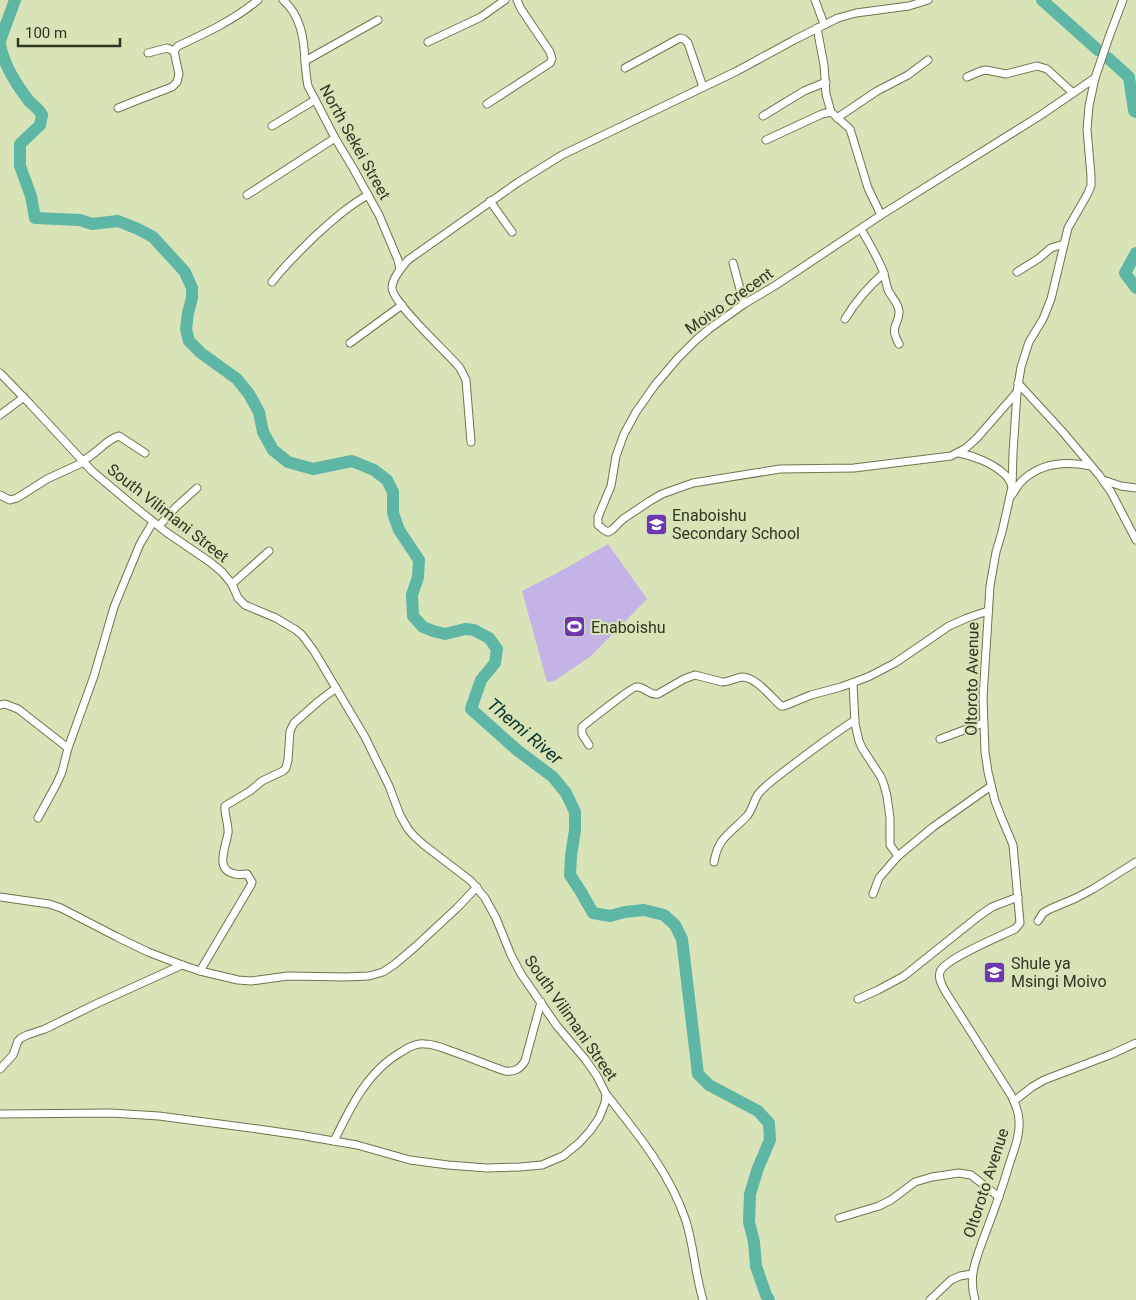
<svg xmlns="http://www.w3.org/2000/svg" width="1136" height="1300" font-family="Roboto,sans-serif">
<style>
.grass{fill:#c4b3e7}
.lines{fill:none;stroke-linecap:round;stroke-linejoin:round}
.river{stroke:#5eb6a5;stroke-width:12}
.street-casing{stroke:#6c754d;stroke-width:9}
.street{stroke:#fff;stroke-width:7}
.labels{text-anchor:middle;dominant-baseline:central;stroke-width:4;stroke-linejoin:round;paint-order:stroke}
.street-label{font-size:16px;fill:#2f3423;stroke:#d8e4b8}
.poi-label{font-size:16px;fill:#2f3423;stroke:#d8e4b8;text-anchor:start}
.water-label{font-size:18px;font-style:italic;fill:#07322b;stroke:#d8e4b8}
</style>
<rect width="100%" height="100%" fill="#d8e4b8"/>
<path class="grass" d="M608 544 647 599 591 656 554 681 547 682 522 591 559 572Z"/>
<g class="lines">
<g class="river">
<path d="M1042 0 1098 50"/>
<path d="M0 41 15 0"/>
<path d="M0 43C2 62 17 86 29 101 34 106 39 109 42 115L40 125 20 144V166L31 196 35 218 80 220 92 224 118 221 138 229 153 237 185 272 192 288V298L188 313 186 329 189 341 201 353 237 379 249 394 259 412 263 432 273 450 288 462 313 469 352 461 374 470 387 480 393 492V513L399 530 419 560 418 577 412 595 413 616 423 627 433 631 445 634 465 629 474 630 489 638 497 649 495 663 481 680 471 709 517 750 553 777 566 793 575 812V830L571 856 570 875 581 892 593 913 610 916 625 912 644 910 664 915 675 925 682 939 698 1074 709 1085 758 1111 769 1123 770 1140 758 1168 750 1194 749 1222 754 1242 756 1266 766 1295 769 1300"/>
<path d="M1108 58 1129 77 1134 111 1136 112"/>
<path d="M1136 253 1125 273 1136 288"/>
</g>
<defs>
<g id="street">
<path d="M283 0C301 16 304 38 305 62 306 70 306 77 308 86L335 138 353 168 379 215 398 260 400 269"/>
<path d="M815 0 824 24"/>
<path d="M817 28 824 65 826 94 831 112 850 129 868 188 881 215"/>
<path d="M428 42 481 17 505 0"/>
<path d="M148 53 167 48 174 51"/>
<path d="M305 61 378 20"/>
<path d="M625 68 680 38 684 39 688 43 703 87"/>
<path d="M967 77 981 71 986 70 1006 74 1037 66 1047 69 1073 93"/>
<path d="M487 104 550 63 552 59 550 52 521 9 517 0"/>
<path d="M118 108 143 98 172 87 177 82 179 74 174 51 178 46C206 33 234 20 258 0"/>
<path d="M763 116 804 91 826 82"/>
<path d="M837 118 877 91 908 75 928 60"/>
<path d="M272 126 315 100"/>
<path d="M766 140 822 114 831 112"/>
<path d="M247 195 335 138"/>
<path d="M490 201 512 232"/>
<path d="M861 229C869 243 877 256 883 271 885 277 886 284 888 290 891 297 898 302 899 311 900 326 888 324 899 344"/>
<path d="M733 263 744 304"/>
<path d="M1017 272 1038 259 1051 248 1064 244"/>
<path d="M272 282C285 265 300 251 315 236 332 221 348 206 368 195"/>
<path d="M845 319C856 301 868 287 884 273"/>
<path d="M350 343 402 305"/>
<path d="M0 373 30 404 92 471 130 503 166 532 210 562 222 572 232 584 238 598 245 605 276 618 296 630 302 635 314 651 365 737 389 786 400 815 408 829 414 836 424 845 471 881 485 898 496 918 511 955 521 974 557 1026 585 1059 597 1076 606 1094 605 1103 599 1118 590 1131 579 1143 563 1156 542 1165 520 1167 487 1168 448 1165 410 1160 357 1145 299 1135 258 1129 159 1116 111 1113 0 1114"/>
<path d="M1018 383 1062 431 1099 475 1111 492 1136 540"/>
<path d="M1017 392 977 438 966 448 951 456 854 468 780 469 693 483 662 494 650 501 623 519 612 530 608 532 604 530 598 525V517L611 486 616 456 624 434 636 412 655 385 678 358 696 340 709 329 744 304 776 285 881 215 1041 115 1095 78"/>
<path d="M0 415 24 397"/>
<path d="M471 442 466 380 460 368C448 353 391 302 392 287 393 277 402 267 408 260L517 183 562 155 737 71 794 40 838 18 856 13 909 6 928 0"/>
<path d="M959 453C974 456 992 463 1003 473 1007 476 1010 481 1012 486"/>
<path d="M82 461C96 455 106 439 119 436L145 453"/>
<path d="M1103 480 1121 486 1136 488"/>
<path d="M0 495 10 500 17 498 47 479 84 462"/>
<path d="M1012 495C1015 490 1019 483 1024 479 1043 462 1067 461 1091 466"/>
<path d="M159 526 176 507 197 488"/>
<path d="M232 584 269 551"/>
<path d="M853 683 855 724 859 741 862 748 881 777 884 785 887 796 890 818V845L898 856"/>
<path d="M0 705 5 704 18 709 68 748"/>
<path d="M940 739 983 723"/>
<path d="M589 745 582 734V727C588 722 632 687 636 687 645 686 649 696 658 694L684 679 695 675 722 682C729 682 735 678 742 677 756 677 771 697 781 706H784L811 695 841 687 868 677 895 663 949 626 967 618 988 611"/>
<path d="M38 818 56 785 62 772 68 748 94 676 114 607 140 544 153 522"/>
<path d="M714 862C718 837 731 833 747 816 753 809 754 799 759 793 767 784 777 777 786 770 808 753 831 736 855 720"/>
<path d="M873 894 879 878 898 856 933 827 991 786"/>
<path d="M0 897 49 904 61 908 117 937 148 952 182 965 200 971 238 980 251 981 288 976 345 977 369 976 383 972 395 964 415 947 457 908 477 887"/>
<path d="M1038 921 1043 913 1050 909 1076 898 1093 889 1136 862"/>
<path d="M200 971 251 885 252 882 247 874C243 874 239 875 235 874 214 870 226 847 228 833 229 824 224 815 225 806L250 791 262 781 283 771 286 768 288 760 290 731 294 723 319 701 336 688"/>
<path d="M858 999 878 990 904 976 979 916 992 907 1018 897"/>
<path d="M0 1069 13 1055 18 1041 21 1038 27 1035 45 1029 98 1003 182 965"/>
<path d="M606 1094C637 1133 670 1173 686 1221 694 1247 695 1274 703 1300"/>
<path d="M1014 1101 1032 1087 1044 1080 1112 1054 1136 1043"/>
<path d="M334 1141C351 1106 368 1070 403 1051 409 1047 418 1043 425 1044 434 1044 443 1048 451 1051 469 1057 487 1065 505 1071 515 1072 520 1069 525 1061L541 1002"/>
<path d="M839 1218 879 1206 891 1200 915 1182 932 1177 959 1173 971 1175 999 1197"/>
<path d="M930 1300 951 1280 960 1276 972 1274"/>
<path d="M975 1300C968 1276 976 1259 984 1237 993 1213 1002 1190 1009 1165 1014 1150 1020 1136 1019 1121 1019 1112 1015 1103 1011 1095L945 991C942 985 938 979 940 972 944 959 1001 936 1015 929L1020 923 1013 845 1000 814 995 801 988 772 985 752 983 698 990 586 996 552 1002 532 1012 487 1013 453 1017 392 1021 367 1029 342 1043 319 1051 299 1068 228 1087 195 1091 186V176L1087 129 1089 106 1095 78 1109 37 1123 0"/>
</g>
</defs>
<use href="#street" class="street-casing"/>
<use href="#street" class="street"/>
</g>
<defs>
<symbol id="school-square" viewBox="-11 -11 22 22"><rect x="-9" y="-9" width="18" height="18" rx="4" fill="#6c38af" stroke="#d8e4b8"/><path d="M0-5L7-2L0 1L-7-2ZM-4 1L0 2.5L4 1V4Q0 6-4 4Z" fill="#fff"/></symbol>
<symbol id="stadium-square" viewBox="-11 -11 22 22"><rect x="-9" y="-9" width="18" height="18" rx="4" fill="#6c38af" stroke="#d8e4b8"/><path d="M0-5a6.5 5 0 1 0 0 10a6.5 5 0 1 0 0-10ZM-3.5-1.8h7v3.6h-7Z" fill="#fff"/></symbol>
</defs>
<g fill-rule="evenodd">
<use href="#school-square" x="644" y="512" width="25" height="25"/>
<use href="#stadium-square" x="562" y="614" width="25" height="25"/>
<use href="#school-square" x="982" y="960" width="25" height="25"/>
</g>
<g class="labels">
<g class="street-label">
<text transform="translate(355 142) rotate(61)">North Sekei Street</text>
<text transform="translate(729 301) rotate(-35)">Moivo Crecent</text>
<text transform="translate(168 513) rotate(38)">South Vilimani Street</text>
<text transform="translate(972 679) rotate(-89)">Oltoroto Avenue</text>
<text transform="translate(571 1018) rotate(55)">South Vilimani Street</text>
<text transform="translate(986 1183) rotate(-72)">Oltoroto Avenue</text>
</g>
<g class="poi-label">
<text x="672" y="515">Enaboishu<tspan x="672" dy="18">Secondary School</tspan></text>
<text x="591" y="627">Enaboishu</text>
<text x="1011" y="963">Shule ya<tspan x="1011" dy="18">Msingi Moivo</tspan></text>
</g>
<g class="water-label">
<text transform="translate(525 731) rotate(40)">Themi River</text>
</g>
</g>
<path d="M18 38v8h102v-8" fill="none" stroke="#2f3423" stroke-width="2.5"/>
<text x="25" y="38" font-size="15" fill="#2f3423" stroke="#d8e4b8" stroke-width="4" paint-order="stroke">100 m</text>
</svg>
